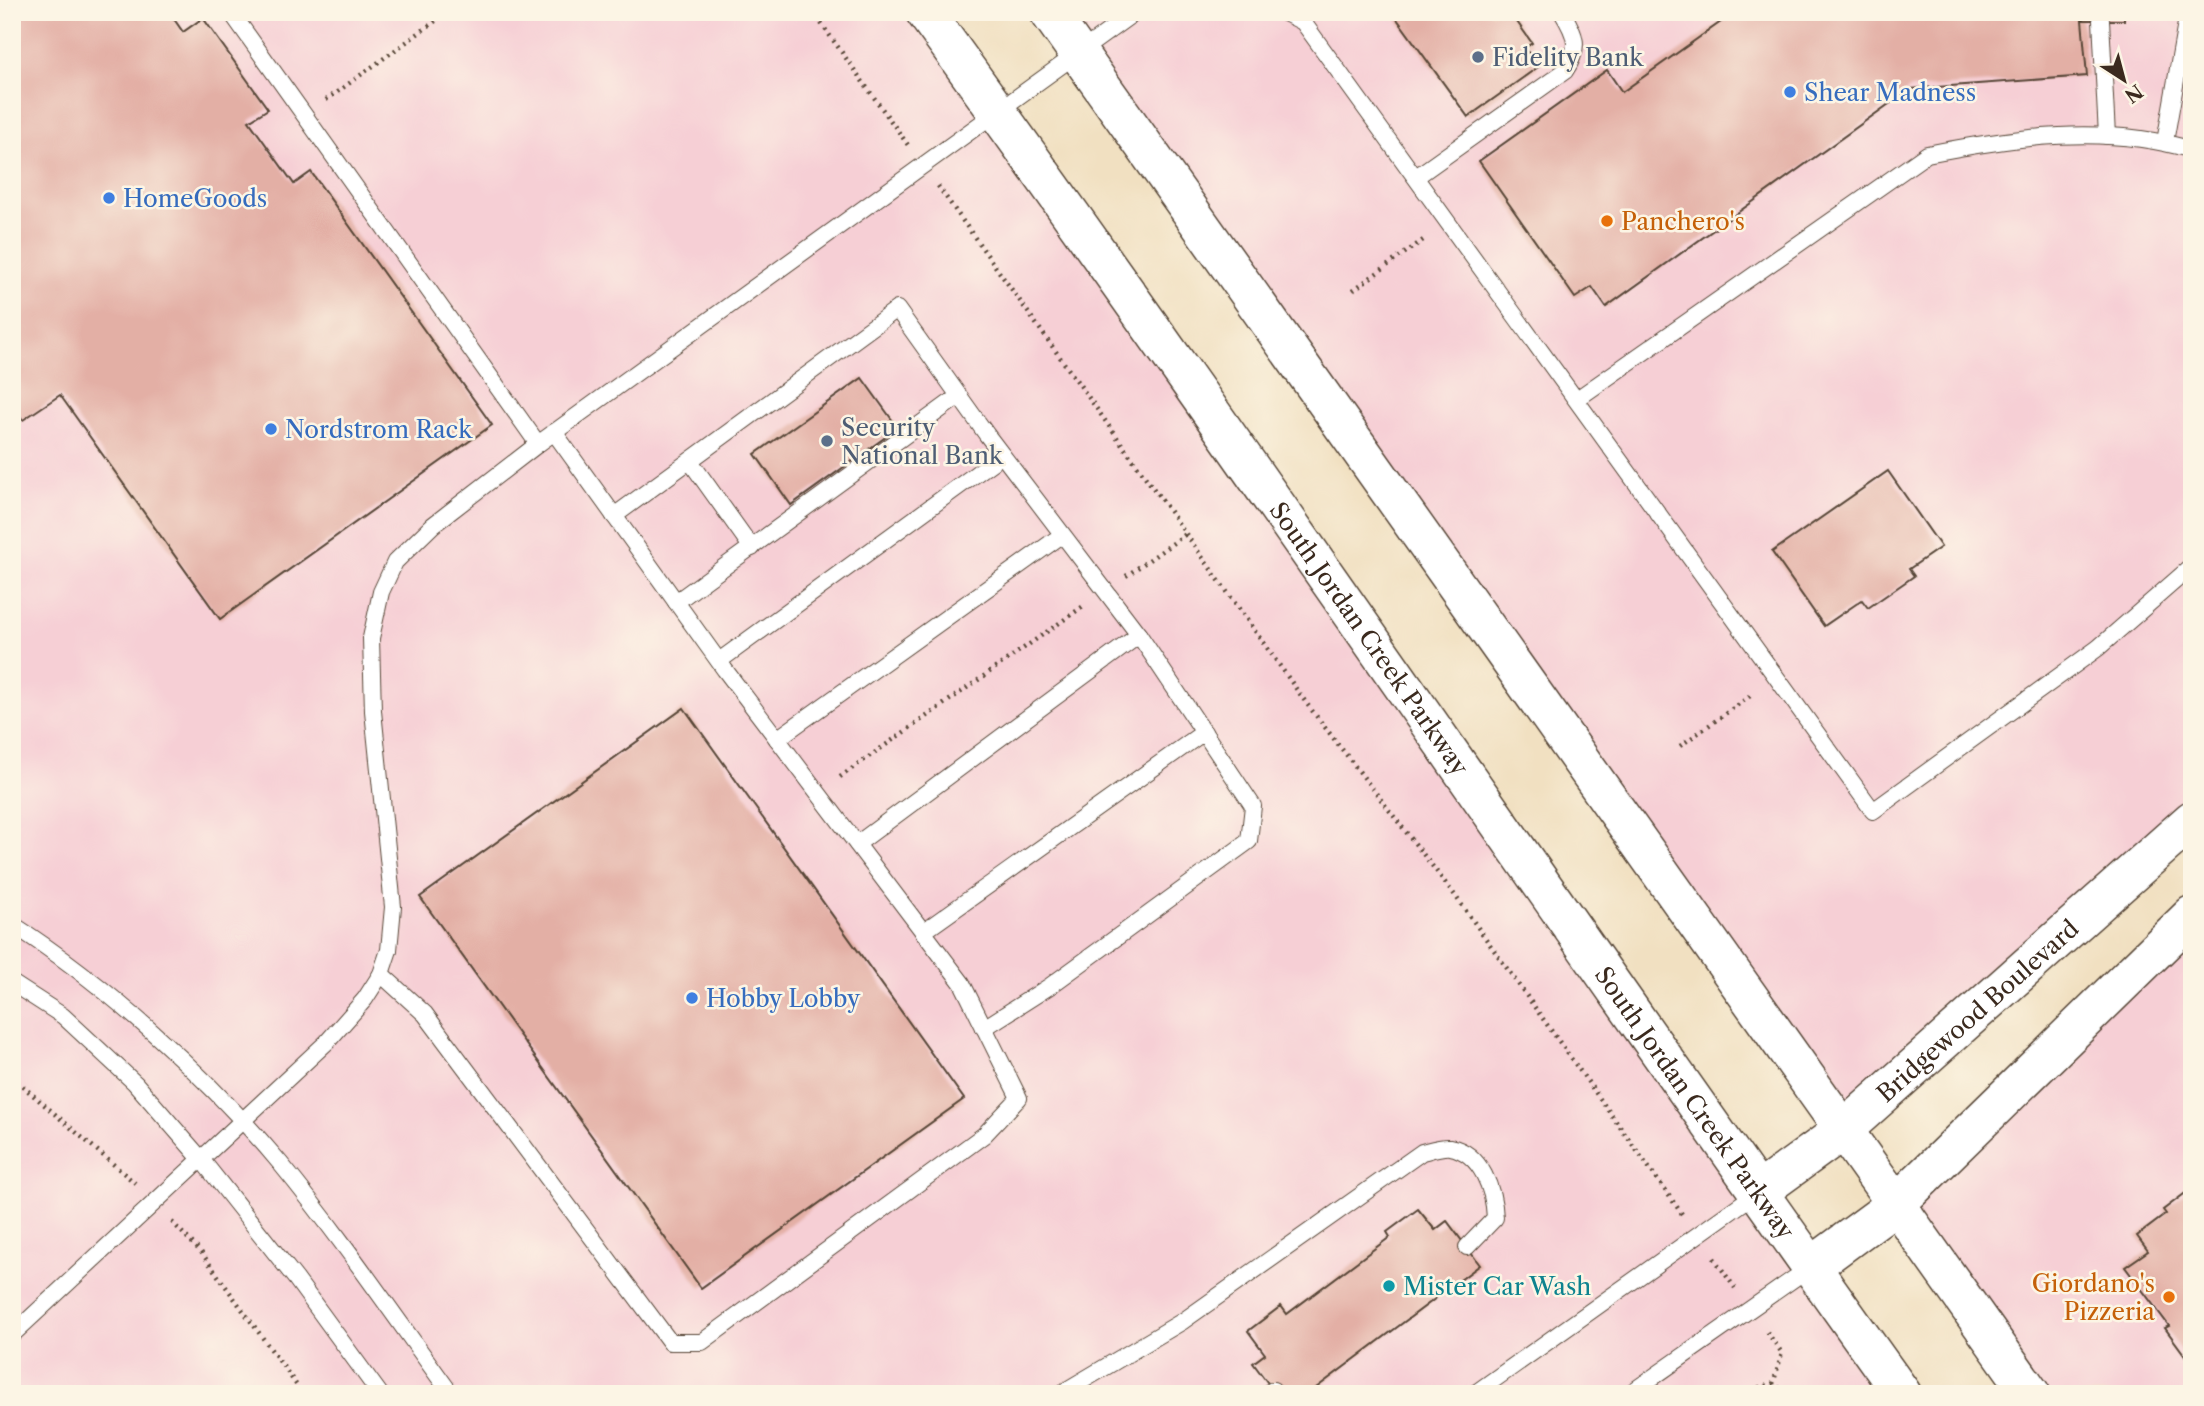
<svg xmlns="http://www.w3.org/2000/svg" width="2204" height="1406" font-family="'Libre Caslon Text',serif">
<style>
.built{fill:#f6cfd5}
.building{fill:#e3afa5}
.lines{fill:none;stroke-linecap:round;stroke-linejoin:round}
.lane-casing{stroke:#564536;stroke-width:18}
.secondary-casing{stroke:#564536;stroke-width:41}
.primary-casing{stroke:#564536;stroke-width:41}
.path{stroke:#564536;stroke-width:4.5;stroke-dasharray:2 5;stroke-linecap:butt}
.lane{stroke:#fff;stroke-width:16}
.secondary{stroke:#fff;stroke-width:38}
.primary{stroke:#fff;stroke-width:38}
.service-dot{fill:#5c6f8a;stroke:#fcf5e5;stroke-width:2.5}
.shop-dot{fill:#3f7fe0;stroke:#fcf5e5;stroke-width:2.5}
.food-dot{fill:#e8710a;stroke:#fcf5e5;stroke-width:2.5}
.culture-dot{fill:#0f9aa8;stroke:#fcf5e5;stroke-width:2.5}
.labels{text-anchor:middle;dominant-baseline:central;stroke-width:5;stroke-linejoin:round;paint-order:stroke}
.service-label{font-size:24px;fill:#4e5e75;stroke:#fcf5e5;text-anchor:start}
.shop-label{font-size:24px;fill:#366cbe;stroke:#fcf5e5;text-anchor:start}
.food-label{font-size:24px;fill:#c56008;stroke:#fcf5e5;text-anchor:start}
.street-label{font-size:24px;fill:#3b2a1e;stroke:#fcf5e5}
.culture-label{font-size:24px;fill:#0d838f;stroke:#fcf5e5;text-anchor:start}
</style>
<rect width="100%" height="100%" fill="#fcf5e5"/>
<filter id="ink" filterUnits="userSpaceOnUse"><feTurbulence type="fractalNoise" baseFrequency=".0143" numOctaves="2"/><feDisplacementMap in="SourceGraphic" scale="14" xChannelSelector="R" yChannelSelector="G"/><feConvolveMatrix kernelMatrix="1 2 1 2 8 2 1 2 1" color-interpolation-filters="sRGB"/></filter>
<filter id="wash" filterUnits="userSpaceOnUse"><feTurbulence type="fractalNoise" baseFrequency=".00686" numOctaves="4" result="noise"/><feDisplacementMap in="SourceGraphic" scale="28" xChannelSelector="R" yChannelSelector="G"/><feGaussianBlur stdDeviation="1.57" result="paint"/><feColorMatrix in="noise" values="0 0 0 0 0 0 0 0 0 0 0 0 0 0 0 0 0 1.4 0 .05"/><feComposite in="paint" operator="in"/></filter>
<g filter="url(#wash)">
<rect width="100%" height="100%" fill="#f1e0c1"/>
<g class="built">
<path d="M12 12H925L1904 1394H12Z"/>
<path d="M1049 12H2192V820L1842 1131Z"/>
<path d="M2192 915V1394H2031L1895 1205Z"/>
</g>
<g id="blocks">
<g class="building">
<path d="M12 12H169L183 32 203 18 268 109 249 121 294 184 311 172 492 425 220 619 60 395 23 420 12 405Z"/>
<path d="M1392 12H1510L1532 43 1525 48 1538 67 1468 117Z"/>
<path d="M1735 12H2124V20H2082L2087 76 1910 89 1606 307 1592 287 1575 298 1479 161 1607 70 1622 92Z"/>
<path d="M862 378 898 428 791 505 755 454Z"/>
<path d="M1888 471 1941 547 1909 569 1914 576 1868 608 1862 600 1824 626 1772 552Z"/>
<path d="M684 708 964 1099 701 1288 420 897Z"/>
<path d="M2192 1188V1365L2165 1328 2169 1326 2125 1267 2148 1251 2137 1236 2166 1214 2163 1210Z"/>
<path d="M1418 1209 1435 1230 1447 1221 1480 1265 1308 1394H1276L1253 1363 1265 1354 1248 1331 1281 1306 1287 1314 1390 1237 1387 1232Z"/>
</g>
</g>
</g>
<g filter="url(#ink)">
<use href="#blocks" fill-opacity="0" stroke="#564536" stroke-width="2"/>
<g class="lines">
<defs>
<g id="lane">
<path d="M231 12 538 444"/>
<path d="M1283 12 1303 22 1873 811 2098 648 2192 566"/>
<path d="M2101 20 2107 136"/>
<path d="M2165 142 2188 12"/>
<path d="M1416 177 1565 71C1581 47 1576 35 1562 12"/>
<path d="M1577 399 1927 154C2013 137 2106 124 2192 150"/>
<path d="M690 461 752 548"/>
<path d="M614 516 897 309 987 435 1139 635 1253 806 1249 841 1050 986 984 1028"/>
<path d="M676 602 959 396"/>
<path d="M719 661 1002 455"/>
<path d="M777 739 1062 535"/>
<path d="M857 844 1139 635"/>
<path d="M12 924C106 984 209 1078 280 1163 341 1237 395 1317 451 1394"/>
<path d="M923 932 1204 732"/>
<path d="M381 974 425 1014 670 1342H702L984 1135 1019 1098 962 983 725 670 554 432"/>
<path d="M12 983 63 1016 135 1083 201 1159 296 1279 380 1394"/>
<path d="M12 1335 327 1042 365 999 381 974 389 950 393 907 373 711 371 638 381 592 395 562 433 525 538 444 1135 12"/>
<path d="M1060 1394 1183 1321 1422 1152C1430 1150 1442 1146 1450 1147 1482 1153 1494 1191 1495 1218L1467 1247"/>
<path d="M1266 1394 1273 1390"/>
<path d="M1474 1394 1758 1192"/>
<path d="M1629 1394 1812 1266"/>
</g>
<g id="secondary">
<path id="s1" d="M1758 1192 1842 1131 2192 820"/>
<path d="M1812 1266 1895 1205 2192 915"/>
</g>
<g id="primary">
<path id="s2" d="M925 12C1257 469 1573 936 1902 1394"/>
<path d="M1049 12 2031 1394"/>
</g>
</defs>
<use href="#lane" class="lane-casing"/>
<use href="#secondary" class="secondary-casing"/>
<use href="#primary" class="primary-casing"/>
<g class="path">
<path d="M813 12 908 145"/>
<path d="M326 100 448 12"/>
<path d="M938 186 1307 704 1454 894 1682 1214"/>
<path d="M1353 290 1426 238"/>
<path d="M1126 576 1186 534"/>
<path d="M1680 746 1753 694"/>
<path d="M840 777 1085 605"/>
<path d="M12 1077 135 1183"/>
<path d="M172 1222 201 1252 303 1394"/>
<path d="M1714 1258 1735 1288"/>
<path d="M1767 1332 1782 1353 1773 1384"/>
<path d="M1731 1394 1773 1384 1789 1394"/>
</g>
<use href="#lane" class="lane"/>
<use href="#secondary" class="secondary"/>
<use href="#primary" class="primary"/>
</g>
</g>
<g class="service-dot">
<circle cx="1478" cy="57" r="7"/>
<circle cx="827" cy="441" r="7"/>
</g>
<g class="shop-dot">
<circle cx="1790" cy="92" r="7"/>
<circle cx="109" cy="198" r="7"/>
<circle cx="271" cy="429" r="7"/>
<circle cx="692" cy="998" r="7"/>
</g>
<g class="food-dot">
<circle cx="1607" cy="221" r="7"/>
<circle cx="2169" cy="1297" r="7"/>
</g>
<circle class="culture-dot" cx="1389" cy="1286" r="7"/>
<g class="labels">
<g class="service-label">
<text x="1492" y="57">Fidelity Bank</text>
<text x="841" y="427">Security<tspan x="841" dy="28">National Bank</tspan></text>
</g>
<g class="shop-label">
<text x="1804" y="92">Shear Madness</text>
<text x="123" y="198">HomeGoods</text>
<text x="285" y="429">Nordstrom Rack</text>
<text x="706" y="998">Hobby Lobby</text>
</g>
<g class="food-label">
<text x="1621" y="221">Panchero's</text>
<text x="2155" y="1283" text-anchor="end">Giordano's<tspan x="2155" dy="28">Pizzeria</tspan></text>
</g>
<g class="street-label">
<text stroke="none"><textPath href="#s2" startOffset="768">South Jordan Creek Parkway</textPath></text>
<text stroke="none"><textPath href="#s1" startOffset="285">Bridgewood Boulevard</textPath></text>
<text stroke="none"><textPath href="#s2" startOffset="1335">South Jordan Creek Parkway</textPath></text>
</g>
<g class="culture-label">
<text x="1403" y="1286">Mister Car Wash</text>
</g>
</g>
<rect width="2204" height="1406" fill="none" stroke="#fcf5e5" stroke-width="42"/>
<g transform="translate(2124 80) rotate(144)" stroke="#fcf5e5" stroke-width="5" paint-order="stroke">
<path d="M0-5L12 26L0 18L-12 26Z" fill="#3b2a1e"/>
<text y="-10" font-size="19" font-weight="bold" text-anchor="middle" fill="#3b2a1e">N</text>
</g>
</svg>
